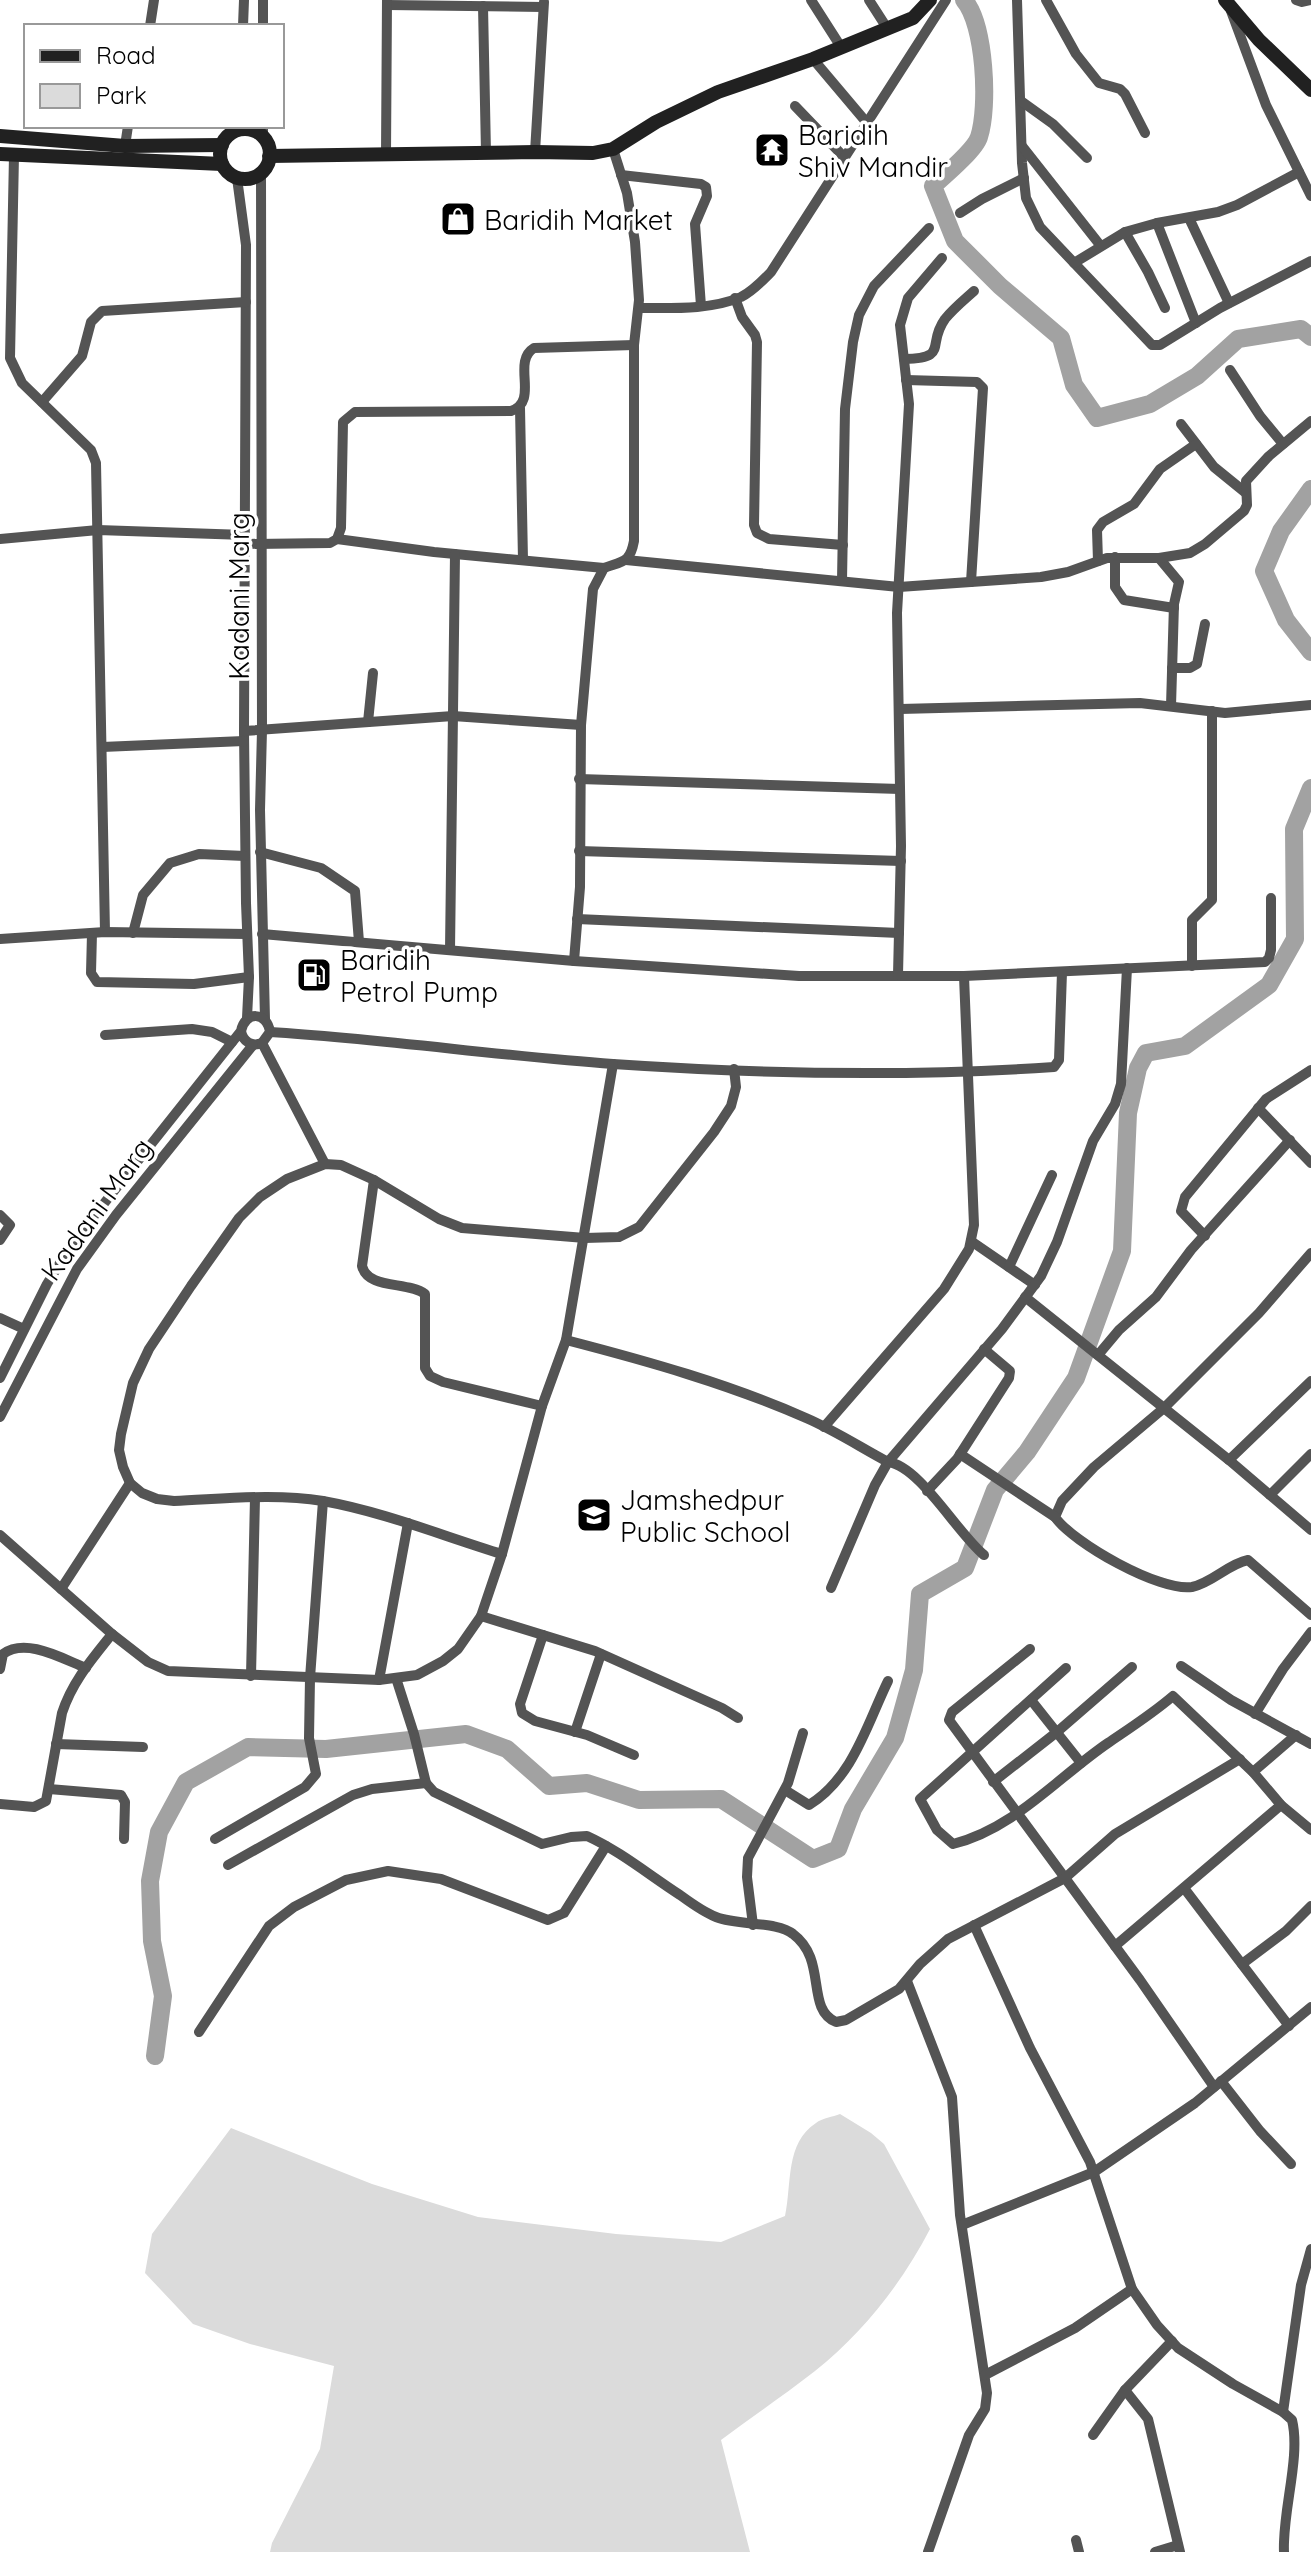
<svg xmlns="http://www.w3.org/2000/svg" width="1311" height="2552" font-family="Quicksand,sans-serif">
<style>
.green{fill:#dbdbdb}
.lines{fill:none;stroke-linecap:round;stroke-linejoin:round}
.river{stroke:#a2a2a2;stroke-width:18}
.street{stroke:#545454;stroke-width:10}
.secondary{stroke:#212121;stroke-width:14}
.labels{text-anchor:middle;dominant-baseline:central;stroke-width:7;stroke-linejoin:round;paint-order:stroke}
.poi-label{font-size:28px;fill:#000;stroke:#fff;text-anchor:start}
.street-label{font-size:28px;fill:#000;stroke:#fff}
</style>
<rect width="100%" height="100%" fill="#fff"/>
<path class="green" d="M840 2114 871 2133 884 2144 930 2229C902 2283 863 2333 815 2371 784 2395 752 2417 721 2440L750 2552H270L272 2543 320 2449 334 2366 250 2344 193 2324 145 2273 152 2234 231 2128 372 2184 478 2217 616 2234 721 2242 785 2216C792 2184 785 2143 816 2123 822 2118 833 2117 840 2114Z"/>
<g class="lines">
<g class="river">
<path d="M964 0C985 24 989 107 979 137 975 150 944 176 933 186L955 241 1000 286 1061 338 1074 385 1097 418 1150 404 1197 376 1238 339 1301 329 1311 337"/>
<path d="M1311 489 1281 531 1264 571 1286 620 1311 652"/>
<path d="M155 2056 163 1996 152 1941 150 1881 159 1832 186 1782 248 1747 326 1749 466 1734 507 1749 549 1786 587 1783 639 1800 721 1799 813 1859 838 1849 853 1809 895 1738 914 1670 920 1594 965 1568 995 1490 1027 1452 1076 1378 1122 1251 1128 1113 1138 1068 1146 1053 1185 1046 1269 985 1295 939 1294 829 1311 788"/>
</g>
<g class="street">
<path d="M811 0 841 47"/>
<path d="M869 0 887 28"/>
<path d="M1017 0 1022 163 1026 198 1040 227 1152 345H1160L1220 308 1311 261"/>
<path d="M1046 0 1076 54 1099 83 1120 89 1125 94 1145 133"/>
<path d="M1296 0 1302 2 1310 0"/>
<path d="M387 5 543 7"/>
<path d="M483 6 486 153"/>
<path d="M1231 11 1266 105 1311 196"/>
<path d="M150 26 154 0"/>
<path d="M243 26 244 0"/>
<path d="M263 26V0"/>
<path d="M813 59 867 123"/>
<path d="M1021 101 1053 124 1087 158"/>
<path d="M795 106 845 158"/>
<path d="M240 129V126"/>
<path d="M263 136V126"/>
<path d="M125 146 128 126"/>
<path d="M1022 146 1100 245"/>
<path d="M535 152 544 2"/>
<path d="M386 154 387 0"/>
<path d="M14 155 10 358 22 383 91 450 96 463 105 932"/>
<path d="M261 173 262 730 260 810 265 1019"/>
<path d="M621 175 701 184 706 187 707 196 695 224 701 306"/>
<path d="M237 178 246 245 244 731 246 903 249 977 247 1018"/>
<path d="M960 213 982 199 1024 178"/>
<path d="M1189 218 1229 303"/>
<path d="M1157 223 1196 323"/>
<path d="M1125 232 1148 272 1165 308"/>
<path d="M1074 263 1125 232 1157 223 1218 212 1237 205 1299 172"/>
<path d="M735 298 742 317 755 335 757 342 754 525 757 533 769 539 843 545"/>
<path d="M639 308C672 308 711 310 741 297 753 291 762 281 771 272L946 0"/>
<path d="M904 359C950 358 926 345 945 319 953 309 964 300 974 291"/>
<path d="M1230 370 1260 416 1283 444"/>
<path d="M906 380 977 382 983 388 971 582"/>
<path d="M42 402 82 356 91 322 102 311 246 302"/>
<path d="M520 408 523 560"/>
<path d="M1181 424 1214 467 1246 493"/>
<path d="M0 539 98 530 245 535"/>
<path d="M337 539 434 552 604 568"/>
<path d="M245 544 330 543 337 539 341 528 343 422 355 412 511 411C540 401 511 362 534 348L634 345"/>
<path d="M1115 557V587L1124 600 1174 608"/>
<path d="M1159 558 1179 582 1174 604 1171 706"/>
<path d="M626 560 899 587 1041 577 1068 572 1107 558H1159L1190 553 1205 544 1244 511 1247 505 1246 481 1269 456 1311 421"/>
<path d="M1098 561 1097 530 1103 522 1134 504 1160 469 1196 444"/>
<path d="M842 581 845 409 853 342 859 315 874 286 929 228"/>
<path d="M1172 668H1190L1197 664 1205 624"/>
<path d="M900 709 1140 703 1225 713 1311 705"/>
<path d="M368 722 373 673"/>
<path d="M244 731 453 716 581 725"/>
<path d="M102 747 244 741"/>
<path d="M579 779 900 789"/>
<path d="M579 851 901 861"/>
<path d="M260 852 321 868 355 891 359 942"/>
<path d="M577 919 899 933"/>
<path d="M92 933 91 973 97 982 194 984 249 977"/>
<path d="M133 933 143 895 170 863 199 854 245 856"/>
<path d="M262 934 574 961 799 976H964L1265 962 1269 958 1271 950V898"/>
<path d="M0 939 105 932 247 934"/>
<path d="M450 950 455 554"/>
<path d="M574 961 580 887 581 725 593 589 604 568C623 561 630 563 634 541V345L639 300 635 242 627 193 613 149"/>
<path d="M1192 966V920L1212 900V711"/>
<path d="M898 975 901 846 897 613 909 404 900 325 908 298 942 258"/>
<path d="M270 1032C385 1039 499 1056 613 1064 760 1074 908 1077 1054 1067L1059 1060 1062 972"/>
<path d="M105 1035 192 1029 212 1032 232 1042"/>
<path d="M262 1043 325 1164"/>
<path d="M1258 1108 1311 1163"/>
<path d="M374 1180 362 1266C368 1290 408 1281 425 1294V1368L430 1376 443 1382 542 1406"/>
<path d="M0 1215 10 1225 0 1240"/>
<path d="M1205 1236 1181 1211 1185 1197 1266 1099 1311 1070"/>
<path d="M971 1241 1035 1285"/>
<path d="M1311 1253 1259 1313 1164 1408 1094 1467 1062 1501 1055 1517C1073 1543 1160 1592 1192 1587 1212 1583 1228 1564 1248 1560L1311 1615"/>
<path d="M1009 1267 1052 1175"/>
<path d="M1025 1297 1229 1460 1311 1530"/>
<path d="M0 1318 24 1329"/>
<path d="M566 1340C647 1361 729 1384 806 1418 834 1430 860 1447 888 1462 920 1466 957 1533 984 1555"/>
<path d="M1098 1355 1119 1330 1156 1297 1191 1250 1290 1140"/>
<path d="M0 1378 47 1284 71 1245 241 1031C245 1011 267 1011 270 1032L262 1043C252 1047 243 1042 241 1031"/>
<path d="M0 1417 77 1269 116 1215 253 1045"/>
<path d="M824 1427 944 1289 969 1249 974 1225 964 976"/>
<path d="M960 1454 1055 1517"/>
<path d="M1229 1460 1311 1381"/>
<path d="M927 1491 957 1459 1009 1378 1010 1371 984 1349"/>
<path d="M1270 1495 1311 1454"/>
<path d="M0 1535 112 1634 148 1662 168 1671 379 1680 417 1675 443 1661 458 1649 481 1616 502 1554 542 1406 566 1340 613 1064"/>
<path d="M502 1554C443 1536 384 1512 323 1501 275 1493 223 1499 174 1501L157 1499 142 1493 130 1483 123 1467 119 1450 121 1434 133 1383 149 1349 191 1286 239 1218 260 1197 287 1179 325 1164 341 1165 374 1180 439 1219 462 1228 585 1238 619 1237 639 1227 714 1132 731 1106 736 1087 734 1069"/>
<path d="M831 1588 875 1485 888 1462 1002 1329 1041 1276 1057 1242 1093 1141 1115 1104 1121 1084 1127 968"/>
<path d="M61 1589 130 1483"/>
<path d="M481 1616 595 1651 722 1708 738 1718"/>
<path d="M543 1635 520 1704 522 1713 535 1721 587 1735 634 1755"/>
<path d="M1030 1649 952 1712 949 1720 1140 1980 1214 2087"/>
<path d="M1181 1666 1231 1700 1311 1744"/>
<path d="M1066 1668 920 1799 937 1830 953 1844C1014 1829 1058 1777 1108 1743 1130 1728 1152 1714 1173 1696L1253 1772 1281 1805 1311 1830"/>
<path d="M0 1669 3 1654C26 1637 63 1659 86 1668"/>
<path d="M251 1676 255 1498"/>
<path d="M396 1678 414 1734 426 1783 434 1792 542 1844 571 1837 587 1836C620 1851 649 1875 680 1895 691 1903 703 1912 716 1917 739 1926 777 1921 793 1934 828 1960 805 2009 836 2022L846 2020 899 1989 920 1964 948 1939 1065 1878 1115 1834 1240 1759"/>
<path d="M379 1680 408 1523"/>
<path d="M1031 1700 1081 1763"/>
<path d="M1255 1714 1283 1669 1311 1632"/>
<path d="M575 1732 601 1654"/>
<path d="M56 1744 143 1747"/>
<path d="M1253 1772 1296 1735"/>
<path d="M993 1782 1057 1732 1132 1667"/>
<path d="M49 1789 121 1795 125 1802 124 1839"/>
<path d="M785 1790 809 1805C853 1778 867 1724 888 1681"/>
<path d="M0 1804 34 1807 46 1801 62 1713C72 1682 92 1659 112 1634"/>
<path d="M215 1839 305 1787 316 1774 309 1738 310 1678 323 1501"/>
<path d="M228 1865 353 1795 372 1789 426 1783"/>
<path d="M1184 1888 1289 2026"/>
<path d="M753 1925 747 1877 748 1858 788 1783 803 1733"/>
<path d="M974 1925 1030 2048 1090 2162 1132 2289 1157 2325 1178 2348 1233 2384 1283 2412 1292 2420C1301 2457 1282 2512 1284 2552"/>
<path d="M1115 1946 1281 1805"/>
<path d="M1242 1964 1286 1931 1311 1906"/>
<path d="M907 1981 952 2097 960 2215 987 2393 985 2409 969 2435 928 2552"/>
<path d="M199 2032 269 1926 294 1907 346 1880 388 1871 441 1879 548 1920 564 1913 606 1846"/>
<path d="M1221 2081 1260 2131 1291 2164"/>
<path d="M962 2225 1094 2172 1195 2103 1311 2007"/>
<path d="M985 2375 1075 2328 1132 2289"/>
<path d="M1125 2390 1148 2419 1180 2552"/>
<path d="M1283 2412 1301 2285 1311 2249"/>
<path d="M1093 2435 1125 2390 1172 2341"/>
<path d="M1076 2540 1079 2552"/>
<path d="M1155 2552 1178 2545"/>
</g>
<g class="secondary">
<path d="M1225 0 1259 40 1311 90"/>
<circle cx="245" cy="154" r="25"/>
<path d="M0 136 125 146 222 145"/>
<path d="M0 154 222 164"/>
<path d="M269 156 535 152 593 153 613 149 656 122 718 92 813 59 913 18 930 0"/>
</g>
</g>
<defs>
<symbol id="temple-square" viewBox="-11 -11 22 22"><rect x="-9" y="-9" width="18" height="18" rx="4" fill="#000" stroke="#fff"/><path d="M0-6L5-2H3V0L6.5 2.5H4V6H1.5V3h-3V6H-4V2.5H-6.5L-3 0V-2H-5Z" fill="#fff"/></symbol>
<symbol id="shop-square" viewBox="-11 -11 22 22"><rect x="-9" y="-9" width="18" height="18" rx="4" fill="#000" stroke="#fff"/><path d="M-5-2.5h2.3a2.7 3.5 0 0 1 5.4 0H5L5.5 6h-11ZM-1.5-2.5h3a1.5 2.3 0 0 0-3 0Z" fill="#fff"/></symbol>
<symbol id="fuel-square" viewBox="-11 -11 22 22"><rect x="-9" y="-9" width="18" height="18" rx="4" fill="#000" stroke="#fff"/><path d="M-5.5-6h7V0h2V4h1.3V-2.5L3-4.5l.8-.8L6-3V5H2.5V1h-1V6h-7ZM-4.2-4.7v3.2H.2V-4.7Z" fill="#fff"/></symbol>
<symbol id="school-square" viewBox="-11 -11 22 22"><rect x="-9" y="-9" width="18" height="18" rx="4" fill="#000" stroke="#fff"/><path d="M0-5L7-2L0 1L-7-2ZM-4 1L0 2.5L4 1V4Q0 6-4 4Z" fill="#fff"/></symbol>
</defs>
<g fill-rule="evenodd">
<use href="#temple-square" x="752" y="130" width="40" height="40"/>
<use href="#shop-square" x="438" y="199" width="40" height="40"/>
<use href="#fuel-square" x="294" y="955" width="40" height="40"/>
<use href="#school-square" x="574" y="1495" width="40" height="40"/>
</g>
<g class="labels">
<g class="poi-label">
<text x="798" y="134">Baridih<tspan x="798" dy="32">Shiv Mandir</tspan></text>
<text x="484" y="219">Baridih Market</text>
<text x="340" y="959">Baridih<tspan x="340" dy="32">Petrol Pump</tspan></text>
<text x="620" y="1499">Jamshedpur<tspan x="620" dy="32">Public School</tspan></text>
</g>
<g class="street-label">
<text transform="translate(238 596) rotate(-90)">Kadani Marg</text>
<text transform="translate(96 1209) rotate(-54)">Kadani Marg</text>
</g>
</g>
<rect x="24" y="24" width="260" height="104" fill="#ffffff" stroke="#999999" stroke-width="2"/>
<rect x="40" y="50" width="40" height="12" fill="#212121" stroke="#999999" stroke-width="2"/>
<text x="96" y="64" font-size="24" fill="#000000">Road</text>
<rect x="40" y="84" width="40" height="24" fill="#dbdbdb" stroke="#999999" stroke-width="2"/>
<text x="96" y="104" font-size="24" fill="#000000">Park</text>
</svg>
